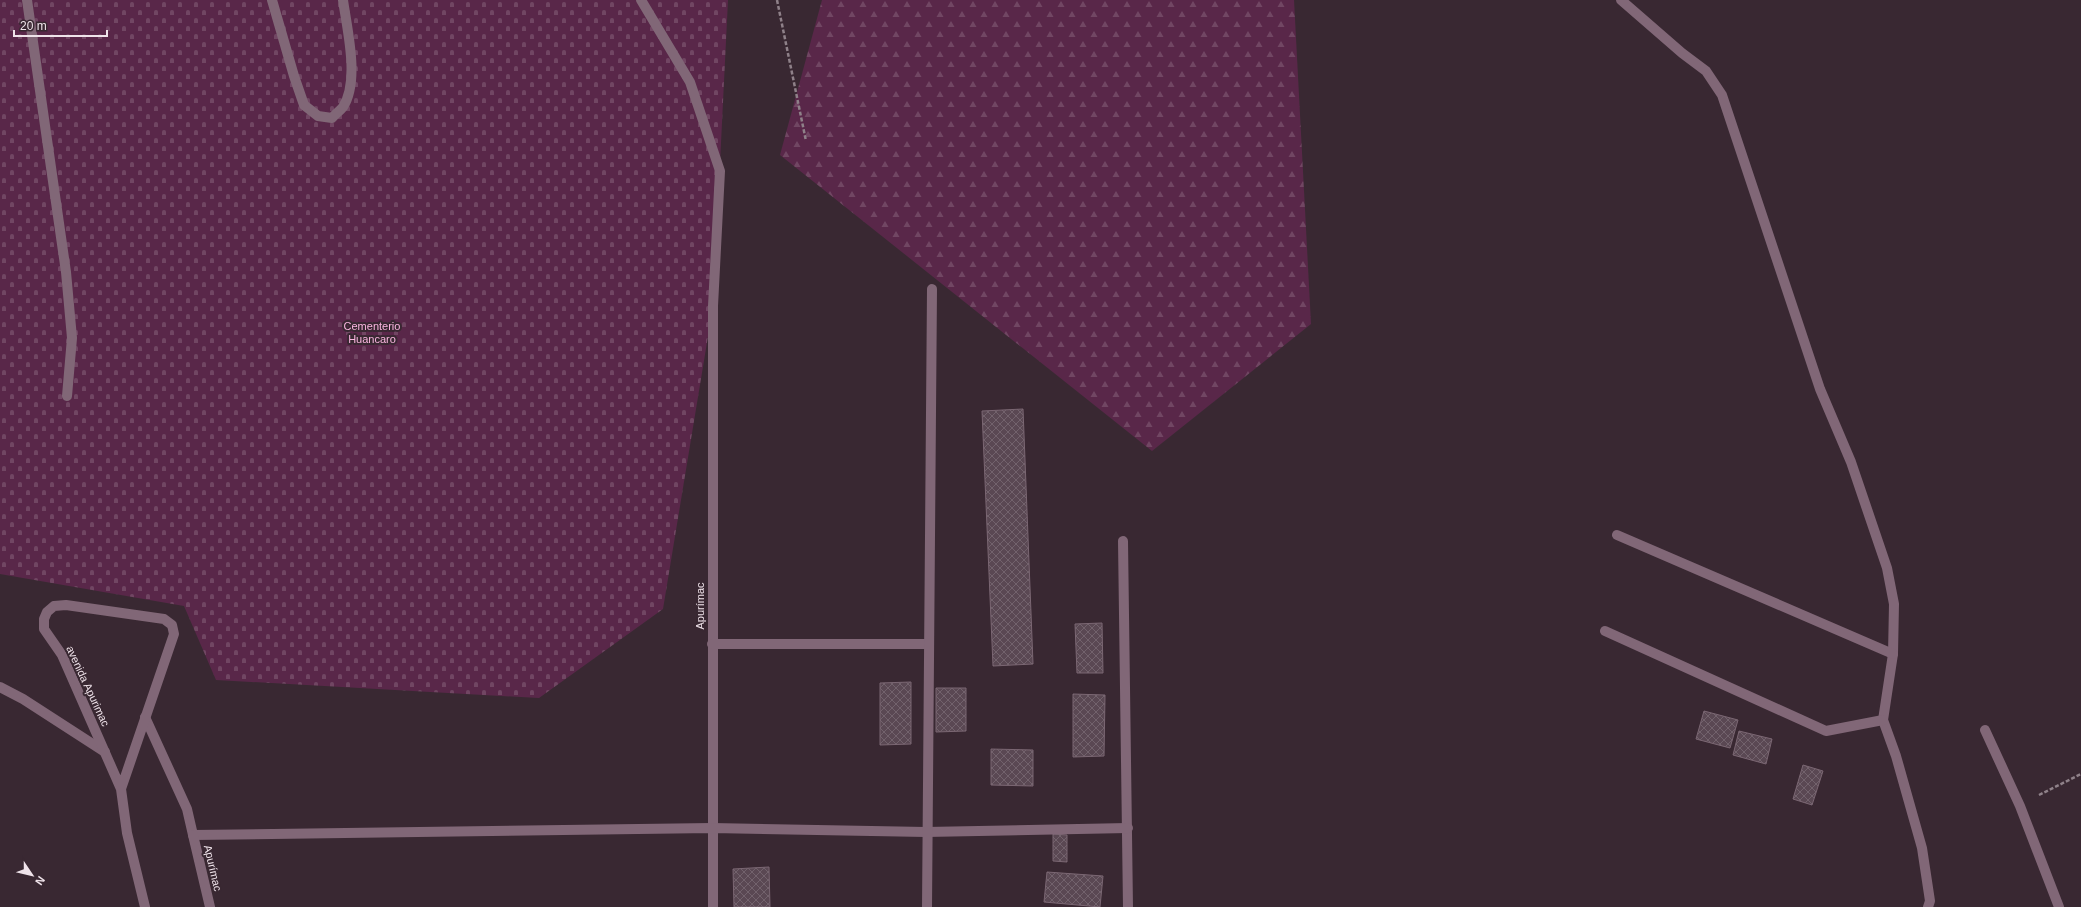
<svg xmlns="http://www.w3.org/2000/svg" width="2081" height="907" font-family="Arial,sans-serif">
<style>
.forest{fill:url(#forest-firs)}
.cemetery{fill:url(#cemetery-stones)}
.building{fill:url(#building-cross-hatch);stroke:#7b6773}
.lines{fill:none;stroke-linecap:round;stroke-linejoin:round}
.path{stroke:#8f8189;stroke-width:2.5;stroke-dasharray:4 2;stroke-linecap:butt}
.minor{stroke:#816777;stroke-width:10}
.labels{text-anchor:middle;dominant-baseline:central;stroke-width:4;stroke-linejoin:round;paint-order:stroke}
.park-label{font-size:11px;fill:#f9b5df;stroke:#392832}
.street-label{font-size:11px;fill:#efe3ea;stroke:#392832}
</style>
<defs>
<pattern id="forest-firs" width="22" height="20" patternUnits="userSpaceOnUse"><rect width="22" height="20" fill="#592749"/><path d="M5 1l3.5 6h-7zM16 11l3.5 6h-7z" fill="#714663"/></pattern>
<pattern id="cemetery-stones" width="16" height="16" patternUnits="userSpaceOnUse"><rect width="16" height="16" fill="#592749"/><path d="M2 7V4a2 2 0 0 1 4 0v3zM10 15v-3a2 2 0 0 1 4 0v3z" fill="#714663"/></pattern>
<pattern id="building-cross-hatch" width="8" height="8" patternUnits="userSpaceOnUse"><rect width="8" height="8" fill="#5a4853"/><path d="M0 0l8 8M0 8l8-8" fill="none" stroke="#72626c"/></pattern>
</defs>
<rect width="100%" height="100%" fill="#392832"/>
<path class="forest" d="M822 0H1294L1311 324 1152 451 780 155Z"/>
<path class="cemetery" d="M0 0H728L713 306 663 609 539 698 216 680 184 606 0 574Z"/>
<g class="building">
<path d="M1023 409 1033 664 993 666 982 411Z"/>
<path d="M1102 623 1103 673H1077L1075 624Z"/>
<path d="M911 682V744L880 745V683Z"/>
<path d="M936 688H966V731L936 732Z"/>
<path d="M1073 694 1105 695 1104 756 1073 757Z"/>
<path d="M1704 711 1738 720 1730 748 1696 739Z"/>
<path d="M1739 731 1772 739 1766 764 1733 755Z"/>
<path d="M991 749 1033 750V786L991 785Z"/>
<path d="M1803 765 1823 771 1812 805 1793 799Z"/>
<path d="M1053 834 1067 835V862L1053 861Z"/>
<path d="M769 867 770 907H734L733 869Z"/>
<path d="M1047 872 1103 876 1100 907 1044 902Z"/>
</g>
<g class="lines">
<g class="path">
<path d="M777 0 806 141"/>
<path d="M2039 795 2081 774"/>
</g>
<g class="minor">
<path d="M27 0 66 272 72 338 67 396"/>
<path d="M272 0 294 76 304 105 318 116 332 118C335 114 340 111 343 107 360 81 347 29 343 0"/>
<path d="M641 0 690 82 720 171 713 306V907"/>
<path d="M1621 0 1682 53 1706 71 1722 95 1820 389 1851 462 1887 568 1894 604 1893 654 1883 720 1896 756 1922 848 1930 901 1928 907"/>
<path d="M1617 535 1893 654"/>
<path d="M1123 541 1128 907"/>
<path d="M1605 631 1826 731 1883 720"/>
<path d="M712 644H929"/>
<path d="M0 687 23 699 105 752"/>
<path d="M145 717 187 809 193 835 712 828 926 832 1128 828"/>
<path d="M1985 730 2020 806 2059 907"/>
<path d="M121 789 174 634 172 625 164 619 66 605 54 606 47 612 44 619V629L62 655 121 789 127 833 145 907"/>
<path d="M193 835 210 907"/>
<path d="M927 907 932 289"/>
</g>
</g>
<g class="labels">
<g class="park-label">
<text x="372" y="326">Cementerio<tspan x="372" dy="13">Huancaro</tspan></text>
</g>
<g class="street-label">
<text transform="translate(700 606) rotate(-90)">Apurímac</text>
<text transform="translate(88 686) rotate(65)">avenida Apurimac</text>
<text transform="translate(213 868) rotate(77)">Apurímac</text>
</g>
</g>
<g transform="translate(32 875) rotate(125)" stroke="#392832" stroke-width="3" paint-order="stroke">
<path d="M0-3L7 15L0 10L-7 15Z" fill="#efe3ea"/>
<text y="-6" font-size="11" font-weight="bold" text-anchor="middle" fill="#efe3ea">N</text>
</g>
<path d="M14 30v6h93v-6" fill="none" stroke="#efe3ea" stroke-width="2"/>
<text x="20" y="30" font-size="12" fill="#efe3ea" stroke="#392832" stroke-width="3" paint-order="stroke">20 m</text>
</svg>
